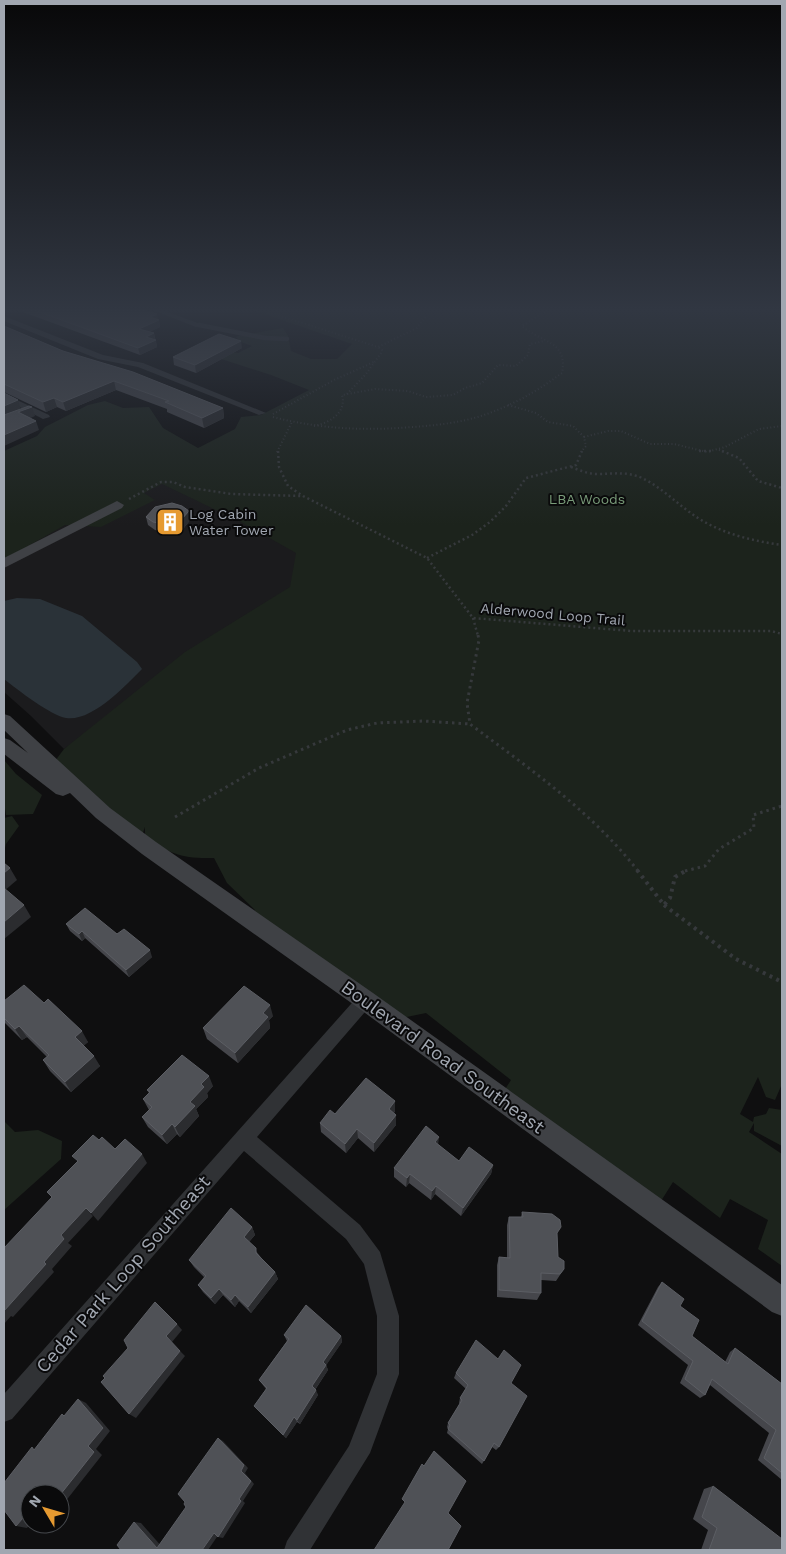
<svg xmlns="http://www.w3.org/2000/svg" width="786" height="1554" font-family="'Work Sans',sans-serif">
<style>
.built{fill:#1b1b1d}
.green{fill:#1c231c}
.water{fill:#2a3238}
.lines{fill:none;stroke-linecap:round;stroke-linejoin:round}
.path-far3{stroke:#36393c;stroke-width:2;stroke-dasharray:1 2.5;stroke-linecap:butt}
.path-far2{stroke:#36393c;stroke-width:2.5;stroke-dasharray:2 3;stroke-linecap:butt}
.path-far1{stroke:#36393c;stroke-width:3;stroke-dasharray:2.5 4;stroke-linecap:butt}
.path{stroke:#36393c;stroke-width:4;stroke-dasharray:3 4.5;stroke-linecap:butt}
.lane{stroke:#303235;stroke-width:4.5}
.street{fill:#303235;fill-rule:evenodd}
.secondary{fill:#3f4145;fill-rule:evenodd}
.wall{fill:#45464b}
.shaded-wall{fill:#2b2c2f}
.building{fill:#4f5156;stroke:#5c5e64}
.labels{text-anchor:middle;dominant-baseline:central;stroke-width:4;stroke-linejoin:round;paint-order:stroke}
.far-park-label{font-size:14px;fill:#799b79;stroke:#0a0a0b}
.far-poi-label{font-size:14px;fill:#a1a7b1;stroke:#0a0a0b;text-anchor:start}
.far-street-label{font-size:14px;fill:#a1a7b1;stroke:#0a0a0b}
.near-street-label{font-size:19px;fill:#a1a7b1;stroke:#0a0a0b}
</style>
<rect width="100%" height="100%" fill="#0f0f10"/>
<path class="built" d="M151 474 335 561 64 749 31 716 4 692V553Z"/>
<g class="green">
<path d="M247 308H782V1084L775 1100 766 1097 758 1077 740 1114 753 1122 754 1117 766 1114 769 1108 782 1110V1146L754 1131V1123L749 1132 782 1154V1266L758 1249 768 1220 730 1199 720 1218 673 1182 656 1209 500 1097 511 1080 426 1013 392 1020 255 922V910L227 883 214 858C182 859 170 854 145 836V827L140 841 52 765 64 749 185 652 290 587 296 553 241 522 162 484 144 493 155 500 101 527 65 525 7 558H4V451L37 436 45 427 88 405 105 401 123 408 149 407 163 428 198 448 235 429 241 417 261 415 309 390 271 375 218 358 214 349 238 353 252 346 241 342 236 337 245 333 250 334 283 328 288 336 291 351 311 359H337L352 344Z"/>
<path d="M4 760 16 774 42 795 33 814 6 815 4 802Z"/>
<path d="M12 816 19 826 6 844 4 852V818Z"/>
<path d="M4 1121 15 1132 38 1130 62 1141 61 1159 4 1210Z"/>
</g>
<path class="water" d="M17 598 40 599 82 616 137 662 142 669C125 686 92 722 66 718 50 715 18 690 4 679V601Z"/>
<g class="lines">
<g class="path-far3">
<path d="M255 308 378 347 417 328 432 308"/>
<path d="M347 394 366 374 381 353 382 350 378 347"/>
<path d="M508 405 536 413 548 422 573 426 584 437 586 446 581 452"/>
<path d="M273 414 334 380 374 362"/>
<path d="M273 417C320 429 365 431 413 427 440 425 467 422 492 412 517 403 540 389 562 373 568 340 541 343 522 326L551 308"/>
<path d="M314 426C329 423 347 413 342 395L375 389 408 391 426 397 453 395 465 388 482 383 498 365 516 366 528 355 530 344 544 341"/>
<path d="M584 437 608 431H621L650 444H674L707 452 725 447 759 429 782 426"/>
<path d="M719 450 725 452"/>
<path d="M277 452 292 422"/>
</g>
<g class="path-far2">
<path d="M278 451 279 467 288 486 303 496 427 558 473 618 631 631H771L782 634"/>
<path d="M699 451H711"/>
<path d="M722 451 739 458 758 481 782 488"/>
<path d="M571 467C579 470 588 474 597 474 614 474 626 471 642 478 663 488 679 506 698 518 723 534 753 541 782 545"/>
<path d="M129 499 161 482H173L185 487 231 494 302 496"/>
<path d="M427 558 472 535 490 522 506 506 526 478 576 465 582 451"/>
<path d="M473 618 478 636"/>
</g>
<g class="path-far1">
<path d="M478 635 479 640 467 703 470 724C530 769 592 812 638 871"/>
<path d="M175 817 259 768 347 730 377 723 424 721 470 724"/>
<path d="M685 871 705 866 719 849 754 828 753 815 782 806"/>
</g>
<g class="path">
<path d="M637 870 664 905 670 898 675 877 687 870"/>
<path d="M664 905 736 959 782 982"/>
</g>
<path class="lane" d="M199 325 265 338 287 339"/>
<g class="street">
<path d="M148 308H157L203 325 196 327Z"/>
<path d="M4 316 103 355 143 363 266 413 259 415 138 367 98 359 4 321Z"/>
<path d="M4 394 49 415 50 417 43 419 4 399Z"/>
<path d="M365 992 371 995 373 1000 371 1005 257 1137 360 1225 380 1252 399 1316V1374L370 1453 310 1550H284L287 1541 349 1446 377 1374V1316L364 1264 346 1239 244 1151 12 1419 4 1422V1394L359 995Z"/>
</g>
<g class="secondary">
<path d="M117 501 124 505 122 508 4 568V558Z"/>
<path d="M4 714 10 716 110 808 156 842 373 993 782 1285V1316L772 1312 357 1007 142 854 96 818 70 793 63 796 56 794 4 754V738L10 740 28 753 4 730Z"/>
</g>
</g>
<g class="wall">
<path d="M12 308H147V309L145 310 159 320 160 327 149 332 154 333 157 347 140 355Z"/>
<path d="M4 326 63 351 223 408 224 418 204 428 167 412V409L116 390 66 411 57 407 46 412 4 392Z"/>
<path d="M242 348 196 373 174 365 173 357Z"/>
<path d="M146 517 191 519 183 529 166 533 155 530 148 525Z"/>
<path d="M66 924 117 934 152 957 129 977 85 938 82 941 70 931Z"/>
<path d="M4 1001 44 1003 88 1042 83 1046 100 1066 71 1092 50 1071 43 1060 47 1057 27 1037 22 1040 4 1022Z"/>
<path d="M273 1016 269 1020 270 1028 238 1063 207 1039 203 1028Z"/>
<path d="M213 1086 207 1093 208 1097 196 1109 199 1116 180 1137 177 1134 167 1144 148 1127 142 1117 149 1110 143 1099 149 1093 147 1090Z"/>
<path d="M395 1101V1111L394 1113 396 1115V1125L374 1152 358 1138 346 1153 321 1132 320 1123Z"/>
<path d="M438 1145 459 1161 493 1165 491 1174 461 1216 435 1194 431 1200 409 1183 406 1187 394 1177V1168Z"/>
<path d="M522 1212 557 1235 558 1257 564 1269 556 1281 541 1280V1293L537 1300 497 1297V1265L499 1257 507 1258V1225L509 1217H521Z"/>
<path d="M252 1227 255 1235 249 1242 263 1260 275 1272 278 1279 251 1313 239 1301 235 1307 223 1295 215 1304 203 1292 198 1285 204 1277 194 1267 189 1260Z"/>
<path d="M662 1282 680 1306 692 1336 725 1362 730 1352 735 1348 782 1384V1480L758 1460 769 1433 710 1385 705 1395 700 1398 680 1383 688 1365 638 1325 658 1287Z"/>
<path d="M284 1335 341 1336 342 1342 326 1365 328 1370 315 1390 318 1395 300 1424 297 1422 286 1438 254 1406 266 1389 259 1380 287 1341Z"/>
<path d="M456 1373 511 1383 499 1447 496 1450 492 1447 482 1464 447 1433 448 1429 447 1427 448 1423 460 1404 459 1403 460 1398 466 1389 454 1378Z"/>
<path d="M713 1486 782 1550H701L708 1530 693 1519 704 1489Z"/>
</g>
<g class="shaded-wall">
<path d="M136 308H147V309L137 314Z"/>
<path d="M157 314 158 320H159L160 327 141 336 139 329 150 317Z"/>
<path d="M154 333 155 340 146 337Z"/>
<path d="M156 340 157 347 140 355 138 348Z"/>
<path d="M241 341 242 348 196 373 195 365Z"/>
<path d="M114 381 116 390 66 411 63 402Z"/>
<path d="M54 398 57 407 46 412 43 402Z"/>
<path d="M18 400 21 410 4 417V406Z"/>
<path d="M32 407 35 416 22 422 18 412Z"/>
<path d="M223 408 224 418 204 428 202 418Z"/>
<path d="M36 421 39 430 4 446V435Z"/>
<path d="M189 511 191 519 183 529 166 533 164 524Z"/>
<path d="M10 868 17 880 4 891V873Z"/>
<path d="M24 905 31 917 4 939V922Z"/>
<path d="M82 931 85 938 82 941 79 934Z"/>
<path d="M150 950 152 957 129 977 126 970Z"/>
<path d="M270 1005 273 1016 269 1020 270 1028 238 1063 235 1053 263 1013Z"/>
<path d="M19 1026 27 1037 22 1040 15 1029Z"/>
<path d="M82 1031 88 1042 81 1048 75 1037Z"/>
<path d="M94 1056 100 1066 71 1092 65 1082Z"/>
<path d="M209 1076 213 1086 207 1093 208 1097 196 1109 199 1116 180 1137 175 1127 190 1102 201 1084Z"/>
<path d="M395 1101V1111L389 1119V1109Z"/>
<path d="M396 1115V1125L374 1152V1143Z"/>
<path d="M172 1124 177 1134 167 1144 162 1135Z"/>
<path d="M357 1129 358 1138 346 1153 345 1144Z"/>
<path d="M439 1137 438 1146 435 1142Z"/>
<path d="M142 1154 147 1163 98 1221 91 1213Z"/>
<path d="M493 1165 491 1174 461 1216 463 1208Z"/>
<path d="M410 1174 409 1183 406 1187 407 1178Z"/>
<path d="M436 1186 435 1194 431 1200 432 1191Z"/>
<path d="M86 1208 93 1216 68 1243 72 1246 52 1269 54 1272 13 1317 11 1316 4 1324V1310L44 1262 61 1235Z"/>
<path d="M252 1227 255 1235 247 1244 244 1237Z"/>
<path d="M275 1272 278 1279 251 1313 248 1307Z"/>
<path d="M219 1289 223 1295 215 1304 211 1298Z"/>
<path d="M235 1295 239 1301 235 1307 231 1300Z"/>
<path d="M177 1324 182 1330 172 1342 166 1336Z"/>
<path d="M341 1336 342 1342 325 1367 323 1362Z"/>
<path d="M180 1351 185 1356 136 1418 129 1414Z"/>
<path d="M326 1365 328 1370 314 1391 312 1386Z"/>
<path d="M316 1390 318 1395 300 1424 297 1420Z"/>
<path d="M78 1399 86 1403 110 1431 96 1449 102 1455 61 1507H60V1495L88 1446Z"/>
<path d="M294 1417 297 1422 286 1438 283 1435Z"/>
<path d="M218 1438 223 1441 248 1468 245 1473 254 1484 243 1501 245 1503 223 1538 218 1537 239 1499 241 1471Z"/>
<path d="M30 1510V1524L27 1528 16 1526Z"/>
<path d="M134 1522 141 1523 163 1548H157Z"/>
<path d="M214 1533 219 1534 208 1550H202Z"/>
</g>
<g class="building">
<path d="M29 308H138L157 314 150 317 159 320 139 329 154 333 146 337 156 340 138 348Z"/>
<path d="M4 326 63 351 133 372 223 408 202 418 165 402 169 401 114 381 63 402 54 398 43 402 4 384Z"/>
<path d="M219 334 241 341 195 365 173 357Z"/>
<path d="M4 393 18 400 4 406Z"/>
<path d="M29 406 32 407 18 412 36 421 4 435V415Z"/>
<path d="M172 503 182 506 189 511 181 520 164 524 153 522 146 517 155 507Z"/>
<path d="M4 863 10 868 4 873Z"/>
<path d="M4 888 24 905 4 922Z"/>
<path d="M85 908 117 934 124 929 150 950 126 970 82 931 79 934 66 924Z"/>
<path d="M24 985 44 1003 48 999 82 1031 75 1037 94 1056 65 1082 43 1060 49 1055 19 1026 15 1029 4 1018V1001Z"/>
<path d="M244 986 270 1005 263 1013 268 1017 235 1053 203 1028Z"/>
<path d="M182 1055 209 1076 201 1084 204 1087 190 1102 195 1106 175 1127 172 1124 162 1135 142 1117 152 1107 143 1099 150 1092 147 1090Z"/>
<path d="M366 1078 395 1101 389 1109 396 1115 374 1143 357 1129 345 1144 320 1123 330 1110 335 1114Z"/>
<path d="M426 1126 439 1137 435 1142 459 1161 469 1147 493 1165 463 1208 436 1186 432 1191 410 1174 407 1178 394 1168Z"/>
<path d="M93 1135 99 1140 102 1137 115 1149 125 1139 142 1154 91 1213 86 1208 61 1235 64 1239 44 1262 46 1264 4 1311V1248L52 1197 47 1192 78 1161 72 1156Z"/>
<path d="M231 1208 252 1227 244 1237 256 1248V1253L275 1272 248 1307 235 1295 231 1300 219 1289 211 1298 198 1285 206 1276 189 1260Z"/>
<path d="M522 1212 552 1214 560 1220 561 1227 557 1233 558 1257 564 1261V1269L560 1274 541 1273V1293L499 1290V1257L510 1258 509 1217H523Z"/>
<path d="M662 1282 684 1299 680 1306 699 1320 692 1336 728 1364 735 1348 782 1384V1473L764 1458 776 1430 712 1379 705 1395 685 1379 693 1361 642 1321Z"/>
<path d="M155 1302 177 1324 166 1336 180 1351 129 1414 101 1382 105 1378 103 1376 128 1348 124 1340Z"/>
<path d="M306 1305 341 1336 323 1362 326 1365 312 1386 316 1390 297 1420 294 1417 283 1435 254 1406 267 1388 259 1380 289 1339 284 1335Z"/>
<path d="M476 1340 498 1359 504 1350 521 1365 511 1383 527 1396 499 1447 494 1443 484 1461 448 1429 450 1425 448 1423 462 1400 460 1398 468 1385 456 1373Z"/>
<path d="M78 1399 103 1428 88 1446 94 1452 60 1495V1494H30V1510L16 1526 4 1510V1483L32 1447 34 1450 62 1414 64 1416Z"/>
<path d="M218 1438 244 1465 241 1471 251 1481 239 1499 241 1501 218 1537 214 1533 202 1550H121L117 1545 134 1522 157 1548 186 1507 184 1504 185 1502 178 1494Z"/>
<path d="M434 1451 466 1481 448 1513 461 1526 448 1550H374L405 1502 402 1499 422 1464 424 1466Z"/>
<path d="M713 1486 782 1539V1550H709L717 1528 702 1517Z"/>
</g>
<linearGradient id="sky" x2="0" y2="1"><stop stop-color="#080809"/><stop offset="0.59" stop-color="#313742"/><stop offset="1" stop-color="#313742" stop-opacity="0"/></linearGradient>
<rect width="786" height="525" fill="url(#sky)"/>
<defs>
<symbol id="building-square" viewBox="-11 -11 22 22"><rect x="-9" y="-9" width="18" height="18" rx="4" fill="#e69a31" stroke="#0a0a0b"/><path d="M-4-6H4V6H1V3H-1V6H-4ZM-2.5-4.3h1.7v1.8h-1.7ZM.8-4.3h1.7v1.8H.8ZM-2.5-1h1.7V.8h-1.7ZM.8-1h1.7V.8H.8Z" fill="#fff"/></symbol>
</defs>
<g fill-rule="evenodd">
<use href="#building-square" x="154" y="506" width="32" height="32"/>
</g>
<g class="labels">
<g class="far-park-label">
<text x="587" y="499">LBA Woods</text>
</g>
<g class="far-poi-label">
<text x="189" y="514">Log Cabin<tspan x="189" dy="16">Water Tower</tspan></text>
</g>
<g class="far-street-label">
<text transform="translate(553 614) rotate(5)">Alderwood Loop Trail</text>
</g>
<g class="near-street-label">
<text transform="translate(443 1057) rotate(36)">Boulevard Road Southeast</text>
<text transform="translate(123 1274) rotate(-49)">Cedar Park Loop Southeast</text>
</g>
</g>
<rect width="786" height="1554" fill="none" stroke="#a1a7b1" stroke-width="10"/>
<g transform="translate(45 1509) rotate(308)"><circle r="24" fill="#0a0a0b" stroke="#46494d"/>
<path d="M0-4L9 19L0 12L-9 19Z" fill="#e69a31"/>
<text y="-8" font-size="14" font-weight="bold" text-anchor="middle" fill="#a1a7b1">N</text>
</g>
</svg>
